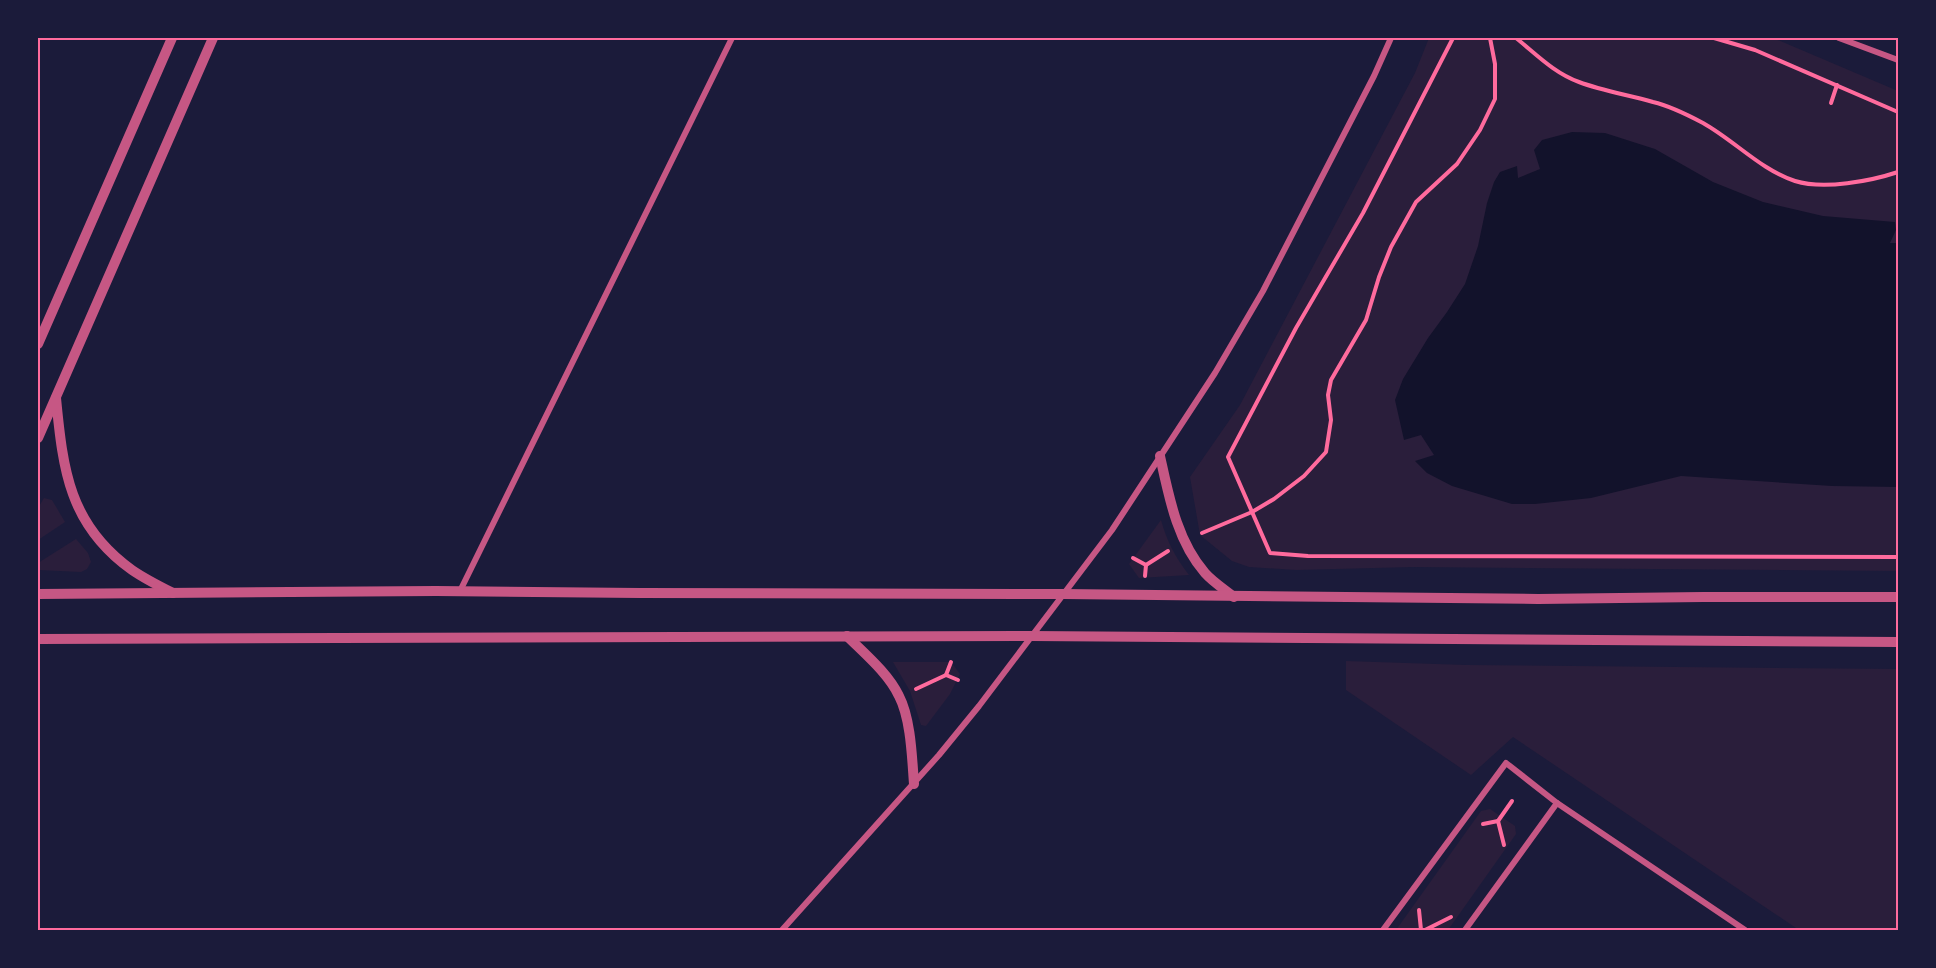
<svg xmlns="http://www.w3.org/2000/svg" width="1936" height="968" font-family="Roboto,sans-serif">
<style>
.green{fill:#2a1e3b}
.water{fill:#12122b}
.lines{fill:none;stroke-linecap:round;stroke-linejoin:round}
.path{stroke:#ff6b9d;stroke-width:4}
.minor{stroke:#c65784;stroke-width:6}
.tertiary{stroke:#c65784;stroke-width:10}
.neatline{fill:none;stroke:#ff6b9d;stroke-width:2}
</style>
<rect width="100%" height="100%" fill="#1b1b3a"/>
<g class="green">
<path d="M1429 38H1773L1898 91V571L1413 567 1296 570 1249 567 1232 561 1200 535 1190 477 1240 405 1415 73Z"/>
<path d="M44 498 52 500 65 522 38 540V508Z"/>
<path d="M1161 520C1167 541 1175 557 1189 575L1139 578 1129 564Z"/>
<path d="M76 539 88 553 91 562 87 569 81 572 38 570V563Z"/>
<path d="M1346 661 1466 665 1898 669V930H1799L1513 737 1471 775 1346 690Z"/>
<path d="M893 662H951L960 674 950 694 926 726 921 725 910 691Z"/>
<path d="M1490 809 1515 826 1516 834 1448 930H1396L1481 811Z"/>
</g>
<path class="water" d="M1572 132 1605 133 1655 149 1713 182 1763 202 1823 216 1895 222 1896 230 1890 243H1898V487L1832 486 1681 476 1591 498 1535 504H1512L1452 486 1427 473 1415 461 1434 455 1421 435 1404 440 1395 400 1403 379 1428 338 1447 312 1465 284 1478 246 1487 203 1494 182 1500 172 1517 166 1518 178 1540 169 1534 150 1542 140Z"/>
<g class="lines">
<g class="path">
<path d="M1453 38 1363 213 1296 328 1228 457 1270 553 1308 556 1898 557"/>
<path d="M1516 38C1536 54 1554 73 1579 82 1603 91 1629 95 1653 102 1670 106 1688 115 1703 123 1735 141 1761 170 1795 181 1824 190 1871 181 1898 172"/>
<path d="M1714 38 1755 50 1898 112"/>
<path d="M1831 103 1837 85"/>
<path d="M1202 533 1252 512 1274 499 1304 476 1326 452 1331 420 1328 395 1331 380 1366 320 1379 277 1391 247 1416 202 1457 164 1480 130 1495 99V64L1490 38"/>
<path d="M1133 558 1146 565"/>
<path d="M1145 576 1146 565 1168 551"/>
<path d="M946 675 951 662"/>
<path d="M916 689 946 675 958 680"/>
<path d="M1498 821 1512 801"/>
<path d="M1483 824 1498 821 1504 845"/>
<path d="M1419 910 1421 930"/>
<path d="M1425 930 1451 917"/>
</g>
<g class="minor">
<path d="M1839 38 1898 60"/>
<path d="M460 591 732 38"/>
<path d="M782 930 939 755 979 706 1112 530 1215 373 1263 291 1374 76 1391 38"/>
<path d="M1383 930 1506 763 1557 803 1745 930"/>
<path d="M1465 930 1557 803"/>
</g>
<g class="tertiary">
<path d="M38 344 172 38"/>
<path d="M56 398C63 470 69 525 132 570 145 579 159 586 173 593"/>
<path d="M38 438 213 38"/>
<path d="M1160 456C1169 497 1177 541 1205 573 1213 582 1224 589 1234 597"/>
<path d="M38 594 436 591 640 593 1063 594 1538 599 1703 597H1898"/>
<path d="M847 636C865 654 888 673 899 696 911 719 912 758 914 784"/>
<path d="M38 639 1031 636 1898 642"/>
</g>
</g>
<rect width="1936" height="968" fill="none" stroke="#1b1b3a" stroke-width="78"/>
<rect x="39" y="39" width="1858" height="890" class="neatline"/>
</svg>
